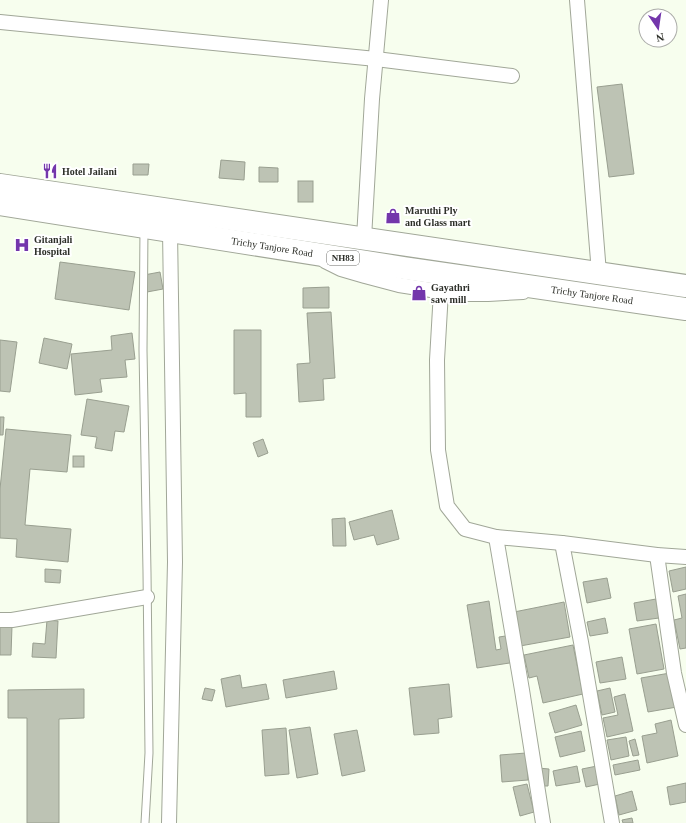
<svg xmlns="http://www.w3.org/2000/svg" width="686" height="823" font-family="'Times New Roman',serif">
<style>
.building{fill:#bdc3b4;stroke:#999f90}
.lines{fill:none;stroke-linecap:round;stroke-linejoin:round}
.service-casing{stroke:#a1a798;stroke-width:9}
.minor-casing{stroke:#a1a798;stroke-width:16}
.trunk-casing{stroke:#a1a798;stroke-width:24}
.service{stroke:#fff;stroke-width:7}
.minor{stroke:#fff;stroke-width:14}
.trunk{stroke:#fff;stroke-width:22}
.labels{text-anchor:middle;dominant-baseline:central;stroke-width:4;stroke-linejoin:round;paint-order:stroke}
.shield{fill:#fff;stroke:#6c6d69;stroke-width:1}
.shield-label{font-size:9px;font-weight:bold;fill:#2d2f29}
.poi-label{font-size:10px;font-weight:bold;fill:#2d2f29;stroke:#fff;text-anchor:start}
.street-label{font-size:10px;fill:#2d2f29;stroke:#fff}
</style>
<rect width="100%" height="100%" fill="#f7feee"/>
<g class="building">
<path d="M622 84 634 174 609 177 597 87Z"/>
<path d="M221 160 245 162 244 180 219 178Z"/>
<path d="M133 164H149L148 175H133Z"/>
<path d="M259 167 278 168V182H259Z"/>
<rect x="298" y="181" width="15" height="21"/>
<path d="M60 262 135 272 129 310 55 299Z"/>
<path d="M160 272 163 289 147 292 144 275Z"/>
<path d="M329 287V308H303V288Z"/>
<path d="M331 312 335 378 323 379 324 400 299 402 297 364 310 363 307 313Z"/>
<path d="M234 330H261V417H246V393L234 394Z"/>
<path d="M132 333 135 359 125 360 127 377 100 379 102 392 75 395 71 354 112 350 111 336Z"/>
<path d="M44 338 72 344 67 369 39 363Z"/>
<path d="M0 340 17 342 10 392 0 391Z"/>
<path d="M87 399 129 406 124 432 115 431 112 451 95 448 97 437 81 435Z"/>
<path d="M0 417H4L3 435H0Z"/>
<path d="M6 429 71 435 67 472 30 469 25 525 71 529 68 562 16 557 17 539 0 538V489Z"/>
<path d="M263 439 268 453 258 457 253 443Z"/>
<rect x="73" y="456" width="11" height="11"/>
<path d="M392 510 399 539 377 545 374 535 354 540 349 522Z"/>
<path d="M345 518 346 546H333L332 519Z"/>
<path d="M686 567V589L673 592 669 571Z"/>
<path d="M45 569 61 570 60 583 45 582Z"/>
<path d="M607 578 611 598 587 603 583 582Z"/>
<path d="M686 594V648L680 649 674 620 682 618 678 596Z"/>
<path d="M656 599 659 618 637 621 634 603Z"/>
<path d="M489 601 496 650 501 649 499 637 512 635 516 662 477 668 467 605Z"/>
<path d="M564 602 570 637 520 646 514 612Z"/>
<path d="M605 618 608 633 590 636 587 622Z"/>
<path d="M47 620 58 621 56 658 32 657 33 643 45 644Z"/>
<path d="M656 624 664 669 637 674 629 629Z"/>
<path d="M0 626H12L11 655H0Z"/>
<path d="M573 645 583 694 543 703 537 676 529 678 524 655Z"/>
<path d="M622 657 626 679 600 683 596 662Z"/>
<path d="M334 671 337 689 286 698 283 680Z"/>
<path d="M670 673 677 707 648 712 641 678Z"/>
<path d="M240 675 242 688 266 684 269 699 226 707 221 679Z"/>
<path d="M449 684 452 717 438 719 439 733 414 735 409 688Z"/>
<path d="M205 688 215 690 212 701 202 699Z"/>
<path d="M610 688 615 712 602 715 597 691Z"/>
<path d="M84 689V718L59 719V823H27V718H8V690Z"/>
<path d="M625 694 633 731 607 737 603 718 618 715 614 697Z"/>
<path d="M576 705 582 725 555 733 549 713Z"/>
<path d="M671 720 678 756 647 763 642 736 657 733 655 724Z"/>
<path d="M310 727 318 774 297 778 289 730Z"/>
<path d="M286 728 289 774 265 776 262 730Z"/>
<path d="M357 730 365 771 342 776 334 734Z"/>
<path d="M581 731 585 751 560 757 555 737Z"/>
<path d="M626 737 629 756 611 760 607 740Z"/>
<path d="M635 739 639 755 633 756 629 741Z"/>
<path d="M526 753 528 780 502 782 500 755Z"/>
<path d="M638 760 640 770 615 775 613 765Z"/>
<path d="M577 766 580 782 556 786 553 771Z"/>
<path d="M597 766 600 784 586 787 582 769Z"/>
<path d="M538 768 549 769 548 786H538Z"/>
<path d="M686 783V802L670 805 667 787Z"/>
<path d="M527 784 534 812 520 816 513 787Z"/>
<path d="M632 791 637 810 619 815 615 796Z"/>
<path d="M632 818 633 823H623L622 820Z"/>
</g>
<g class="lines">
<defs>
<path id="service" d="M144 229 143 350 147 572 149 753 145 823"/>
<g id="minor">
<path d="M577 0 599 273"/>
<path d="M0 22 376 59 512 76"/>
<path d="M364 238 372 99 381 0"/>
<path d="M325 261 341 269 365 276 399 285 431 290 464 294H488L523 292"/>
<path d="M441 291 437 360 438 450 447 506 465 529 496 537 562 543 657 555 686 557"/>
<path d="M496 537 522 690 543 823"/>
<path d="M562 543 581 642 612 823"/>
<path d="M657 555 674 673 686 725"/>
<path d="M0 620H12L147 597"/>
<path d="M169 823 175 562 170 231"/>
</g>
<g id="trunk">
<path d="M0 185 686 286"/>
<path d="M0 204 404 268 686 309"/>
</g>
</defs>
<use href="#service" class="service-casing"/>
<use href="#minor" class="minor-casing"/>
<use href="#trunk" class="trunk-casing"/>
<use href="#service" class="service"/>
<use href="#minor" class="minor"/>
<use href="#trunk" class="trunk"/>
</g>
<defs>
<symbol id="restaurant-bare" viewBox="-9 -9 18 18"><path d="M-5-6h1v4h1v-4h1v4h1v-4h1v5L-1.5 .5V6h-2V.5L-5-1ZM5-6V6H3V1.5H1.5Q1.5-4 5-6Z" fill="#7336ab" stroke="#fff" stroke-width="2.5" paint-order="stroke"/></symbol>
<symbol id="shop-bare" viewBox="-9 -9 18 18"><path d="M-5-2.5h2.3a2.7 3.5 0 0 1 5.4 0H5L5.5 6h-11ZM-1.5-2.5h3a1.5 2.3 0 0 0-3 0Z" fill="#7336ab" stroke="#fff" stroke-width="2.5" paint-order="stroke"/></symbol>
<symbol id="hospital-bare" viewBox="-9 -9 18 18"><path d="M-5-5h3v3.5h4V-5h3V5h-3V1.5h-4V5h-3Z" fill="#7336ab" stroke="#fff" stroke-width="2.5" paint-order="stroke"/></symbol>
</defs>
<g fill-rule="evenodd">
<use href="#restaurant-bare" x="39" y="160" width="22" height="22"/>
<use href="#shop-bare" x="382" y="205" width="22" height="22"/>
<use href="#hospital-bare" x="11" y="234" width="22" height="22"/>
<use href="#shop-bare" x="408" y="282" width="22" height="22"/>
</g>
<g class="labels">
<rect class="shield" x="327" y="251" width="32" height="14" rx="3"/>
<g class="shield-label">
<text x="343" y="258">NH83</text>
</g>
<g class="poi-label">
<text x="62" y="171">Hotel Jailani</text>
<text x="405" y="210">Maruthi Ply<tspan x="405" dy="12">and Glass mart</tspan></text>
<text x="34" y="239">Gitanjali<tspan x="34" dy="12">Hospital</tspan></text>
<text x="431" y="287">Gayathri<tspan x="431" dy="12">saw mill</tspan></text>
</g>
<g class="street-label">
<text transform="translate(272 247) rotate(9)">Trichy Tanjore Road</text>
<text transform="translate(592 295) rotate(8)">Trichy Tanjore Road</text>
</g>
</g>
<g transform="translate(658 28) rotate(167)"><circle r="19" fill="#ffffff" stroke="#abaca9"/>
<path d="M0-3L7 15L0 10L-7 15Z" fill="#7336ab"/>
<text y="-6" font-size="11" font-weight="bold" text-anchor="middle" fill="#2d2f29">N</text>
</g>
</svg>
